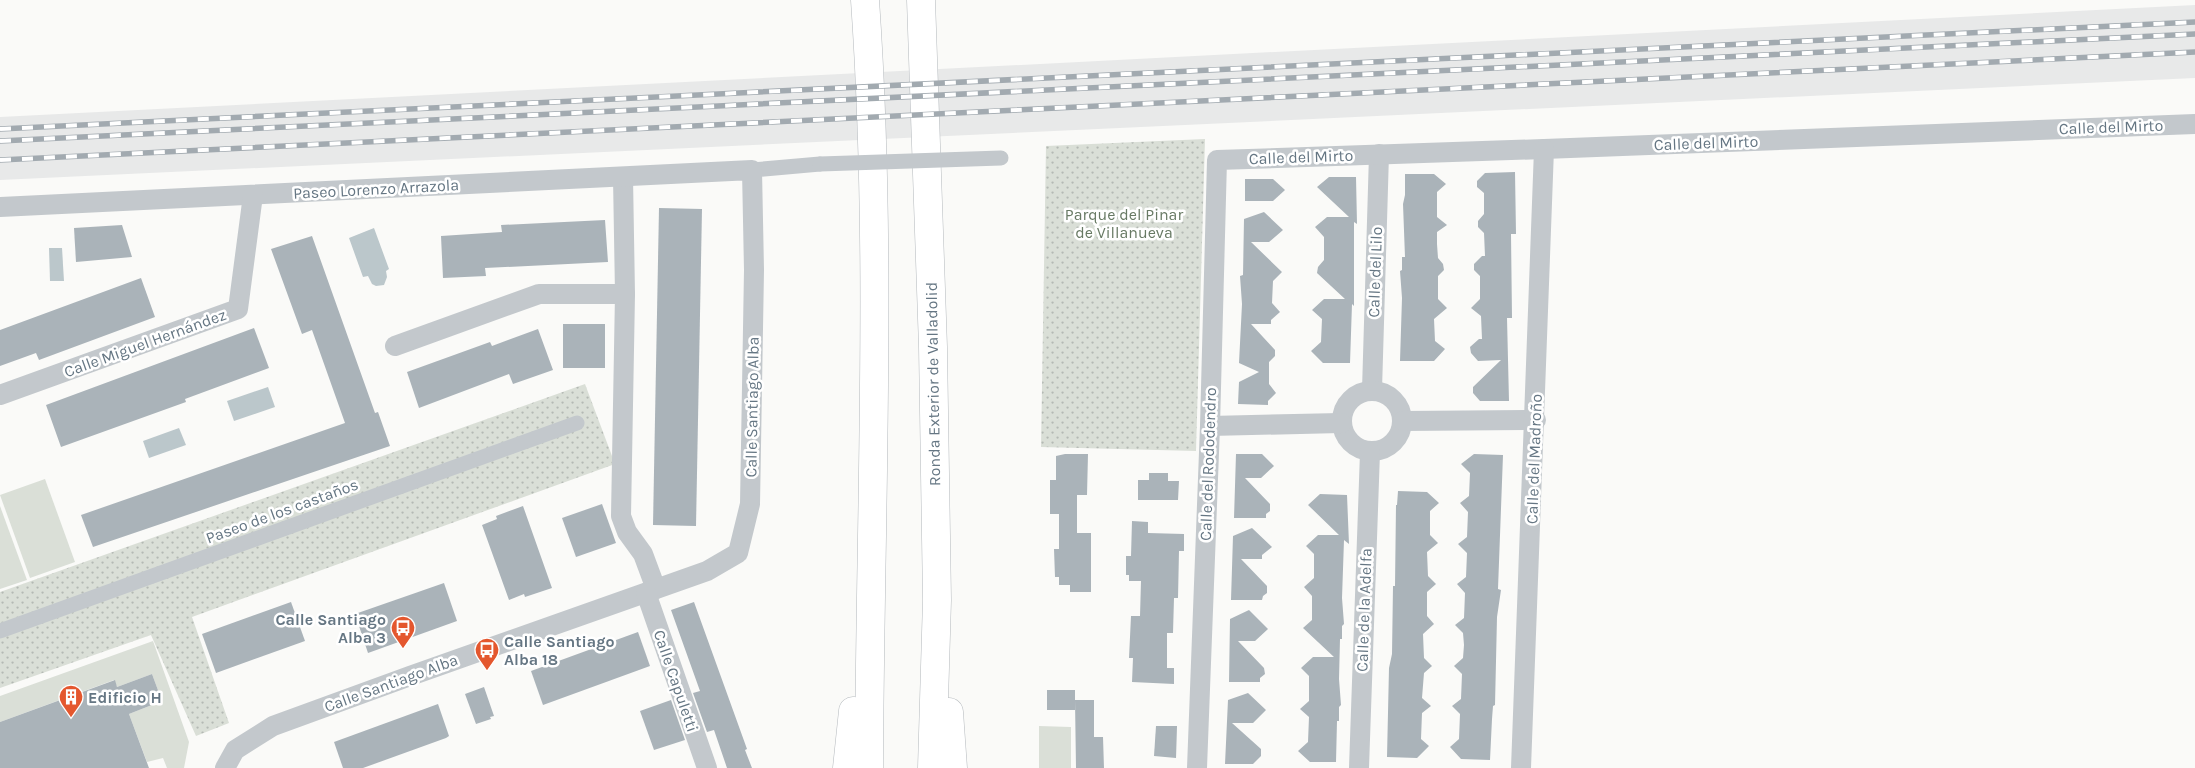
<svg xmlns="http://www.w3.org/2000/svg" width="2195" height="768" font-family="Karla,sans-serif">
<style>
.built{fill:#e8e9e9}
.green{fill:#dadfd7}
.park{fill:url(#park-dots)}
.water{fill:#bbc7cb}
.building{fill:#aab3b9}
.lines{fill:none;stroke-linecap:round;stroke-linejoin:round}
.motorway-casing{stroke:#b4b9bd;stroke-width:29}
.pedestrian{stroke:#c3c8cc;stroke-width:15}
.minor{stroke:#c3c8cc;stroke-width:20}
.motorway{stroke:#fff;stroke-width:28}
.rail-casing{stroke:#a2aab0;stroke-width:5.5}
.rail{stroke:#fff;stroke-width:4;stroke-dasharray:11;stroke-linecap:butt}
.pedestrian-bridge{stroke:#c3c8cc;stroke-width:15}
.labels{text-anchor:middle;dominant-baseline:central;stroke-width:5;stroke-linejoin:round;paint-order:stroke}
.street-label{font-size:16px;fill:#657683;stroke:#fff}
.park-label{font-size:16px;fill:#687a64;stroke:#fff}
.poi-label{font-size:16px;font-weight:bold;fill:#657683;stroke:#fff;text-anchor:start}
</style>
<defs>
<pattern id="park-dots" width="8" height="8" patternUnits="userSpaceOnUse" patternTransform="scale(1.25)"><rect width="8" height="8" fill="#dadfd7"/><path d="M2 2h.1M6 6h.1" fill="none" stroke="#b4b9b4" stroke-width="1.8" stroke-linecap="round"/></pattern>
</defs>
<rect width="100%" height="100%" fill="#fafaf8"/>
<path class="built" d="M2195 5V78L0 180V117Z"/>
<g class="green">
<path d="M45 479 75 562 30 578 0 495Z"/>
<path d="M0 506 27 580 0 589Z"/>
<path d="M153 641 189 742 184 768H167L163 758 147 762 129 714 162 701 152 674 117 687 114 680 0 722V696Z"/>
<path d="M1039 726 1071 727V768H1039Z"/>
</g>
<g class="park">
<path d="M1205 139 1196 451 1041 447 1046 146Z"/>
<path d="M585 384 615 464 192 617 229 723 196 736 151 635 0 688V592Z"/>
</g>
<g class="water">
<path d="M374 228 389 269 386 271 387 277 384 285 376 286 372 284 368 276 363 277 349 238Z"/>
<path d="M49 248H62L64 281H50Z"/>
<path d="M268 387 275 407 234 421 227 401Z"/>
<path d="M179 428 186 445 149 458 143 441Z"/>
</g>
<g class="building">
<path d="M1515 172 1516 234H1511L1512 318H1507L1509 401H1480L1473 393V387L1501 360 1478 361 1471 353 1470 347 1479 339H1482L1481 316 1471 308 1480 299V276L1474 270V264L1482 256H1485L1484 233 1478 227V221L1484 214V193L1477 187V181L1485 173Z"/>
<path d="M1405 174H1434L1446 184 1437 192V217L1447 225 1437 232V244L1438 258 1443 264 1444 270 1438 276V299L1447 308 1434 319 1435 341 1445 349 1434 361H1400L1402 298 1400 271 1402 270V257H1405L1403 204 1405 195Z"/>
<path d="M1329 177H1356L1357 224 1354 222V306L1352 304 1350 363H1323L1311 351 1321 342 1322 319 1312 310 1324 299H1345L1317 273 1318 267 1324 260V237L1315 227 1327 217H1349L1317 187Z"/>
<path d="M1245 179H1273L1285 190 1273 201H1245Z"/>
<path d="M659 208 702 209 696 526 653 525Z"/>
<path d="M1264 212 1283 230 1269 242H1251L1282 272 1273 281 1272 303 1280 312 1271 320V324H1251L1275 350V356L1269 362V384L1276 393 1268 401V405L1238 404 1239 382 1259 372 1239 363 1242 304 1240 276 1243 275 1244 219Z"/>
<path d="M605 220 608 262 485 268 486 276 443 278 441 236 502 232 501 225Z"/>
<path d="M122 225 132 257 76 262 74 228Z"/>
<path d="M312 236 375 413 378 412 390 446 93 547 81 515 345 423 312 330 302 334 271 249Z"/>
<path d="M141 278 155 317 39 360 36 353 0 366V330Z"/>
<rect x="563" y="324" width="42" height="44"/>
<path d="M254 328 269 368 185 399 186 402 61 447 46 405Z"/>
<path d="M538 329 553 370 513 384 509 374 419 408 407 372 490 342 492 346Z"/>
<path d="M1065 454H1088L1087 495H1077V533H1091V592H1070V585H1059V577H1055L1054 549H1059V514H1050V480H1056V456Z"/>
<path d="M1236 454H1262L1274 466 1261 478H1245L1270 504V511L1266 514V518H1234Z"/>
<path d="M1474 454 1503 455 1498 589 1501 590 1497 617 1495 705 1493 706 1492 719 1490 760 1461 759 1450 747 1459 739 1460 714 1452 706 1461 699 1462 674 1454 666 1463 658 1464 645 1463 633 1455 625 1464 618 1465 593 1457 584 1466 577 1467 553 1458 544 1467 537 1468 512 1460 503 1469 496 1470 473 1461 464Z"/>
<path d="M1149 473H1168V481H1179L1178 500H1138V480H1149Z"/>
<path d="M1398 491 1427 492 1439 503 1430 511V535L1438 543 1427 552 1428 576 1436 584 1427 592V616L1434 624 1423 634 1424 658 1432 666 1424 673 1422 698 1431 706 1422 713 1421 739 1429 746 1417 758 1387 757 1389 668 1392 654 1393 586H1395L1396 505H1397Z"/>
<path d="M1320 494 1347 495 1349 544 1344 540 1342 598 1344 624 1342 626V639H1340L1339 679 1341 705 1339 707V721H1337L1336 762H1310L1298 751 1308 742 1309 717 1300 709 1309 701V676L1301 668 1313 657H1334L1303 628 1312 620V596L1304 587 1314 578V554L1306 546 1318 535H1339L1308 505Z"/>
<path d="M602 504 616 543 576 557 562 518Z"/>
<path d="M523 506 552 588 525 597 524 594 509 600 482 525 497 519 496 516Z"/>
<path d="M1132 521 1148 522V533L1184 534V551H1179L1178 598H1174L1173 633H1167V668H1174V684L1132 682 1133 658H1129L1131 616H1140L1141 581H1129V575H1126V556H1131Z"/>
<path d="M1252 528 1272 547 1262 555V559H1241L1267 586V593L1263 596 1262 600H1231L1233 536Z"/>
<path d="M444 583 457 621 368 653 355 614Z"/>
<path d="M291 602 305 641 216 673 202 634Z"/>
<path d="M694 602 747 749 745 750 752 768H727L714 730 707 732 693 693 700 691 671 610Z"/>
<path d="M1249 610 1268 629 1255 641H1238L1264 668 1265 674 1260 678V682H1229L1230 619Z"/>
<path d="M638 632 650 666 543 705 531 671Z"/>
<path d="M152 674 162 701 129 714 149 768H0V722L115 680 117 687Z"/>
<path d="M484 687 494 716 490 717 491 719 476 724 465 694Z"/>
<rect x="1047" y="690" width="28" height="20"/>
<path d="M1248 693 1266 710 1253 723H1232L1261 749V756L1253 764H1225L1228 700Z"/>
<path d="M671 700 685 740 654 750 640 711Z"/>
<path d="M1075 700H1094V737H1103L1104 768H1076Z"/>
<path d="M438 704 449 736 446 738 363 768H343L334 742Z"/>
<path d="M1156 726H1177L1176 758 1154 756Z"/>
</g>
<g class="lines">
<defs>
<g id="motorway">
<path d="M865 0C883 256 870 512 869 768"/>
<path d="M921 0 933 347 937 600 932 768"/>
<path d="M949 712 953 768"/>
<path d="M847 768 853 711"/>
</g>
</defs>
<use href="#motorway" class="motorway-casing"/>
<g class="pedestrian">
<path d="M752 170 820 164"/>
<path d="M0 631 577 423"/>
</g>
<g class="minor">
<path d="M623 177 625 294 621 516 627 532 643 554 656 589"/>
<path d="M0 207 752 170 754 270 750 504 738 553 707 571 410 676 273 726 235 750 225 768"/>
<path d="M395 346 539 294H625"/>
<path d="M1372 390 1379 154"/>
<circle cx="1372" cy="421" r="30"/>
<path d="M0 395 238 309 253 195"/>
<path d="M1403 421 1536 420"/>
<path d="M1210 426 1341 423"/>
<path d="M646 593 707 768"/>
<path d="M1197 768 1210 426 1217 160 1544 149 2195 124"/>
<path d="M1359 768 1370 452"/>
<path d="M1521 768 1544 149"/>
</g>
<use href="#motorway" class="motorway"/>
<defs>
<g id="rail">
<path d="M0 129 2195 22"/>
<path d="M0 141 2195 34"/>
<path d="M0 160 2195 52"/>
</g>
</defs>
<use href="#rail" class="rail-casing"/>
<use href="#rail" class="rail"/>
<path class="pedestrian-bridge" d="M820 164 1001 158"/>
</g>
<defs>
<symbol id="bus-pin" viewBox="-11 -11 22 30"><path d="M0 17L-7.5 6A9.5 9.5 0 1 1 7.5 6Z" fill="#e4572e" stroke="#fff"/><path d="M-5-6H5V4H4V6H2V4H-2V6H-4V4H-5ZM-3.5-4V0h7V-4ZM-3.5 1.2v1.5H-2V1.2ZM2 1.2v1.5H3.5V1.2Z" fill="#fff"/></symbol>
<symbol id="building-pin" viewBox="-11 -11 22 30"><path d="M0 17L-7.5 6A9.5 9.5 0 1 1 7.5 6Z" fill="#e4572e" stroke="#fff"/><path d="M-4-6H4V6H1V3H-1V6H-4ZM-2.5-4.3h1.7v1.8h-1.7ZM.8-4.3h1.7v1.8H.8ZM-2.5-1h1.7V.8h-1.7ZM.8-1h1.7V.8H.8Z" fill="#fff"/></symbol>
</defs>
<g fill-rule="evenodd">
<use href="#bus-pin" x="389" y="614" width="28" height="38"/>
<use href="#bus-pin" x="473" y="636" width="28" height="38"/>
<use href="#building-pin" x="57" y="683" width="28" height="38"/>
</g>
<g class="labels">
<g class="street-label">
<text transform="translate(2111 127) rotate(-2)">Calle del Mirto</text>
<text transform="translate(1706 143) rotate(-2)">Calle del Mirto</text>
<text transform="translate(1301 157) rotate(-2)">Calle del Mirto</text>
<text transform="translate(376 189) rotate(-3)">Paseo Lorenzo Arrazola</text>
<text transform="translate(1375 272) rotate(-88)">Calle del Lilo</text>
<text transform="translate(145 343) rotate(-20)">Calle Miguel Hernández</text>
<text transform="translate(933 384) rotate(-91)">Ronda Exterior de Valladolid</text>
<text transform="translate(752 407) rotate(-89)">Calle Santiago Alba</text>
<text transform="translate(1534 459) rotate(-88)">Calle del Madroño</text>
<text transform="translate(1208 464) rotate(-88)">Calle del Rododendro</text>
<text transform="translate(282 511) rotate(-20)">Paseo de los castaños</text>
<text transform="translate(1364 610) rotate(-88)">Calle de la Adelfa</text>
<text transform="translate(676 681) rotate(71)">Calle Capuletti</text>
<text transform="translate(391 683) rotate(-20)">Calle Santiago Alba</text>
</g>
<g class="park-label">
<text x="1124" y="214">Parque del Pinar<tspan x="1124" dy="18">de Villanueva</tspan></text>
</g>
<g class="poi-label">
<text x="386" y="619" text-anchor="end">Calle Santiago<tspan x="386" dy="18">Alba 3</tspan></text>
<text x="504" y="641">Calle Santiago<tspan x="504" dy="18">Alba 18</tspan></text>
<text x="88" y="697">Edificio H</text>
</g>
</g>
</svg>
